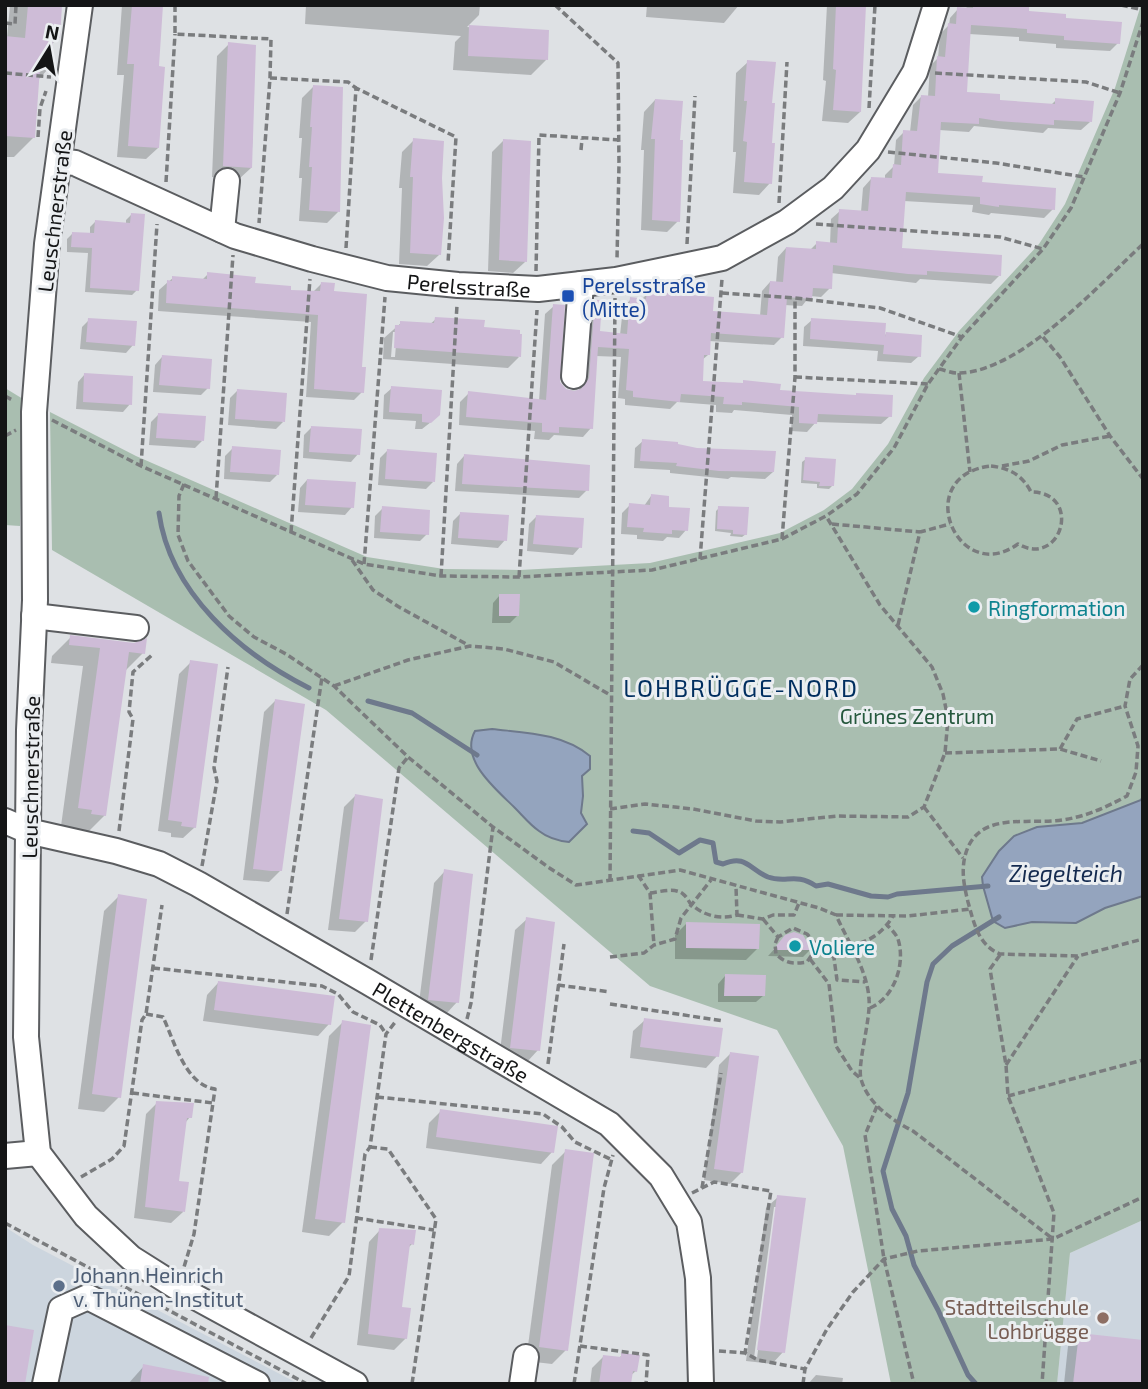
<svg xmlns="http://www.w3.org/2000/svg" width="1148" height="1389" font-family="'Exo 2',sans-serif">
<style>
.built{fill:#ccd5de}
.green{fill:#a9beb0}
.water{fill:#94a4be;stroke:#6e798c;stroke-width:2}
.shadow{fill:#0003;fill-rule:evenodd}
.lines{fill:none;stroke-linecap:round;stroke-linejoin:round}
.stream{stroke:#6e798c;stroke-width:5}
.building{fill:#cebcd7}
.minor-casing{stroke:#5b5d60;stroke-width:28}
.path{stroke:#7a7c7e;stroke-width:3.5;stroke-dasharray:7 3.5;stroke-linecap:butt}
.minor{stroke:#fff;stroke-width:24}
.transit-dot{fill:#1a4fb4;stroke:#ebeef1;stroke-width:2.5}
.culture-dot{fill:#0f9aa8;stroke:#ebeef1;stroke-width:2.5}
.service-dot{fill:#5c6f8a;stroke:#ebeef1;stroke-width:2.5}
.education-dot{fill:#8d6e63;stroke:#ebeef1;stroke-width:2.5}
.labels{text-anchor:middle;dominant-baseline:central;stroke-width:6;stroke-linejoin:round;paint-order:stroke}
.street-label{font-size:21px;fill:#141516;stroke:#ebeef1}
.transit-label{font-size:21px;fill:#164399;stroke:#ebeef1;text-anchor:start}
.culture-label{font-size:21px;fill:#0d838f;stroke:#ebeef1;text-anchor:start}
.park-label{font-size:21px;fill:#25583d;stroke:#ebeef1}
.service-label{font-size:21px;fill:#4e5e75;stroke:#ebeef1;text-anchor:start}
.education-label{font-size:21px;fill:#785e54;stroke:#ebeef1;text-anchor:end}
.water-label{font-size:23px;font-style:italic;fill:#142a4f;stroke:#ebeef1}
.quarter-label{font-size:24px;letter-spacing:2px;fill:#002e5f;stroke:#ebeef1}
</style>
<rect width="100%" height="100%" fill="#dee1e4"/>
<g class="built">
<path d="M1143 1220V1384H1057L1070 1253Z"/>
<path d="M5 1227 33 1245 299 1384H5Z"/>
</g>
<g class="green">
<path d="M1141 5H1143V1220L1070 1253 1057 1384H891L843 1146 777 1030 650 986 326 710 52 550 50 412 136 456 367 557 444 569 520 570 650 563 780 533 824 510 852 489 888 444 924 378 959 331 1039 244 1065 204 1115 88Z"/>
<path d="M5 388 23 399 20 526 5 525Z"/>
</g>
<g class="water">
<path d="M492 729C526 733 562 733 590 756V769L582 776 583 796 581 813 587 824 569 842C559 841 548 838 539 831 530 825 523 816 515 808 497 790 459 760 475 731Z"/>
<path d="M1143 796V896L1105 908 1076 923 1032 922 1005 928 993 921 983 886 982 877 999 851 1014 836 1037 827 1082 823 1141 800Z"/>
</g>
<g class="shadow">
<path d="M10 5H61L59 37 51 45 49 68 38 80 34 137 14 157H5V38H7Z"/>
<path d="M122 5H161L157 68 158 148 146 159 117 157 124 75H117Z"/>
<path d="M306 5H480L479 15 467 27 548 32 546 60 531 75 453 70 455 42 461 36 305 24Z"/>
<path d="M647 5H739L724 23 646 17Z"/>
<path d="M827 5H865L860 112 848 123 822 121 826 81 823 80Z"/>
<path d="M967 5H1028L1027 13 1064 20 1118 43 1110 51 1056 48V44L1019 41V37L969 34 965 94 998 101 1051 105 1056 100 1090 122 1081 130 1048 128 1043 133 974 126 969 132 939 130 936 174 980 183 1053 209 1044 218 991 213 989 215 972 212 973 205 904 201 900 249 999 276 991 284 920 279 916 283 831 273 830 288 821 297 810 296 802 306 784 305 782 337 774 345 709 341 708 355 702 360 701 382 741 385 744 382 890 416 881 424 816 422 807 432 791 431 792 415 734 410 732 413 716 412V405L677 402 670 409 625 405V399L618 398 621 357 596 356 591 428 583 437 554 435 549 440 534 439 535 431 459 425 460 402 469 393 539 401 545 314 554 306 559 382 565 390 579 391 587 310 595 302 598 333 620 335 623 308 631 299 641 300 648 293 711 313 760 316 762 291 770 282 776 283 778 257 786 248 810 250 817 243 830 244 831 219 840 211 861 212 863 188 871 179 885 180V175L894 166 896 140 904 132H910L913 105 921 97H928L930 66 938 58 940 34 949 25 950 18 958 9 966 10Z"/>
<path d="M229 44 251 129H253L251 168 239 179 212 177 217 56Z"/>
<path d="M748 62 770 183 759 195 733 193 736 152H733L736 73Z"/>
<path d="M313 87 338 212 327 223 299 221 302 178H299L302 138H299L302 98Z"/>
<path d="M655 100 678 183V221L667 232 641 230 644 150H641L644 112Z"/>
<path d="M414 140 439 255 427 266 399 264 402 188H399L402 152Z"/>
<path d="M504 140 525 262 513 273 488 271 492 152Z"/>
<path d="M131 215 137 290 132 295 85 292 88 253 67 252V239L72 234 90 235V227L95 222 126 225V220Z"/>
<path d="M208 274 289 291 312 293 321 284 332 293 360 368 362 392 354 400 306 397 311 322 158 311 159 290 168 282 173 278 202 280Z"/>
<path d="M436 319 482 329 519 357 508 368 383 359 384 338 401 323 429 325ZM393 332H397L395 357H391Z"/>
<path d="M89 320 133 345 126 353 80 349 82 327Z"/>
<path d="M812 320 883 337 886 334 919 356 911 363 877 361 878 351 803 346 804 327Z"/>
<path d="M162 357 208 388 201 395 153 392 155 365Z"/>
<path d="M85 374 130 404 123 412 76 409 78 382Z"/>
<path d="M392 388 440 391 431 422 422 429H415L416 421 383 419 384 395Z"/>
<path d="M237 391 283 422 276 429 228 425 230 398Z"/>
<path d="M158 415 202 441 195 448 149 445 151 422Z"/>
<path d="M311 428 358 454 351 462 303 458 304 435Z"/>
<path d="M643 441 676 446 773 472 765 479 731 477 728 479 670 473V470L634 468 635 448Z"/>
<path d="M233 448 277 475 270 482 224 479 225 456Z"/>
<path d="M387 451 433 482 426 489 378 485 380 458Z"/>
<path d="M464 456 587 490 579 498 455 491 457 464Z"/>
<path d="M806 459 832 486 829 489 817 488V484L801 483 802 462Z"/>
<path d="M307 480 352 507 345 515 298 512 300 488Z"/>
<path d="M651 496 667 508 686 530 679 538 667 537 663 541 637 539V535L621 534 622 513 630 505 644 506Z"/>
<path d="M383 508 427 534 420 541 374 538 375 516Z"/>
<path d="M719 508 746 534 742 537 730 536 731 533 715 531 716 511Z"/>
<path d="M460 514 505 540 498 548 451 544 453 521Z"/>
<path d="M536 517 580 547 573 555 527 551 529 524Z"/>
<path d="M500 595 517 616 510 623H492L493 603Z"/>
<path d="M71 637 143 653 124 672 105 815 86 834 73 832 74 828 61 826 83 666 51 663 52 656Z"/>
<path d="M191 662 195 827 183 838 171 837V833L158 831 179 674Z"/>
<path d="M275 701 281 870 269 882 243 880 264 712Z"/>
<path d="M355 796 366 921 355 932 328 930 344 807Z"/>
<path d="M445 871 457 1002 446 1014 418 1011 434 883Z"/>
<path d="M119 896V1097L104 1112 78 1109 104 911Z"/>
<path d="M527 919 538 1050 527 1062 499 1059 515 930Z"/>
<path d="M687 923 757 949 746 960 675 959V935Z"/>
<path d="M778 945 810 950 803 957 768 956Z"/>
<path d="M725 976 764 995 756 1002H718V984Z"/>
<path d="M218 983 329 1024 318 1036 203 1021 207 995Z"/>
<path d="M645 1020 717 1056 706 1068 630 1058 633 1031Z"/>
<path d="M343 1022V1222L329 1236 302 1232 329 1036Z"/>
<path d="M730 1054 742 1172 730 1184 704 1180 719 1065Z"/>
<path d="M157 1103 190 1117 185 1123 177 1182 183 1212 171 1223 134 1218 146 1114Z"/>
<path d="M441 1111 552 1152 541 1164 426 1148 429 1123Z"/>
<path d="M566 1151V1350L552 1364 526 1361 552 1165Z"/>
<path d="M778 1197 783 1352 772 1364 746 1361 766 1208ZM774 1207H777L757 1358H754Z"/>
<path d="M380 1230 412 1244 408 1248 400 1308 406 1338 394 1350 357 1345 369 1242Z"/>
<path d="M1080 1335 1143 1384H1064L1068 1346Z"/>
<path d="M622 1355 636 1371 630 1376 629 1384H590L592 1368 603 1357 618 1359Z"/>
<path d="M144 1366 196 1384H128Z"/>
<path d="M816 1375 843 1378 842 1384H808Z"/>
</g>
<g class="lines">
<g class="stream">
<path d="M159 513C170 593 241 654 309 688"/>
<path d="M368 701 412 713 477 755"/>
<path d="M633 831 649 833 679 853 700 840 713 843 716 862 723 864C746 854 749 869 768 877 786 884 795 872 816 886L828 884 871 896 888 897 897 894 988 886"/>
<path d="M976 1384 968 1375 938 1310 914 1265 906 1236 892 1209 883 1171 908 1093 927 982 933 964 952 946 999 917"/>
</g>
</g>
<g class="building">
<path d="M28 5H62L60 38 53 37 51 69 40 68 35 138 5 136V36L25 38Z"/>
<path d="M132 5H163L159 66 165 67 159 148 128 146 134 64H127Z"/>
<path d="M836 5H866L861 112 833 110 836 70 833 69Z"/>
<path d="M973 5 1029 7V11L1066 14V18L1122 22 1120 44 1064 40V36L1027 33V29L971 25 967 92 1000 94V100L1055 104V98L1094 101 1092 122 1054 120V125L998 121 979 118V124L941 122 938 173 983 176 982 182 1056 188 1055 210 999 205V207L980 204V197L906 192 902 248 1002 255 1001 276 927 271V275L908 274 833 265 832 289 813 288 812 299 787 297 784 338 711 333 710 355H704L703 381 743 383V380L781 384 780 390 856 395V393L893 395 892 417 818 414 817 424 799 423V407L742 402V405L723 404 724 397 681 394 680 402 633 397V391L626 390 629 349 598 347 593 429 559 427V433L542 432V423L466 417 468 391 546 400 553 304 565 305 560 382 566 389 574 391 581 389 589 378 595 300H602L600 331 627 334 630 297 646 299 647 291 714 297 713 311 767 315 770 281 783 282 786 247 816 249V241L837 243 839 209 868 211 871 177 892 178 893 164 901 165 903 130 917 131 921 95 935 96 937 56 945 57 948 23 956 24 957 7 973 8Z"/>
<path d="M469 25 549 30 548 60 468 56Z"/>
<path d="M228 42 256 45 252 168 223 166Z"/>
<path d="M747 60 776 62 772 103H775L772 143H775L772 184 744 182 747 142 743 141 747 101H744Z"/>
<path d="M313 85 343 87 340 212 309 210 312 167H309L312 127H310Z"/>
<path d="M655 99 683 101 680 140H683L680 222 652 220 655 139H651Z"/>
<path d="M413 138 444 141 442 178 444 218 441 255 410 253 413 177H410Z"/>
<path d="M503 139 531 141 527 262 499 260Z"/>
<path d="M131 213 145 214 139 291 90 288 92 248 71 247 72 232 94 233 95 220 130 223Z"/>
<path d="M207 272 256 277 255 283 291 286V290L320 291 321 282 335 283 334 291 367 294 362 367H366L364 393 314 389 318 315 166 303 167 280 172 281V276L207 279Z"/>
<path d="M435 317 485 320 484 327 520 330V334H522L521 357 394 348 395 325H400V321L434 323Z"/>
<path d="M88 318 137 321 135 346 86 342Z"/>
<path d="M811 318 886 323 885 337 886 332 922 335 921 357 883 354 884 345 810 339Z"/>
<path d="M162 355 212 359 210 389 159 385Z"/>
<path d="M84 373 133 376 132 405 83 402Z"/>
<path d="M391 386 442 390 440 415 431 423 422 422V414L389 412Z"/>
<path d="M237 389 287 393 285 422 235 419Z"/>
<path d="M158 413 206 416 204 441 156 438Z"/>
<path d="M311 426 362 429 360 455 309 452Z"/>
<path d="M642 439 678 442V444L697 448 776 451 774 472 719 471 676 466 677 463 640 461Z"/>
<path d="M232 446 281 450 279 475 230 472Z"/>
<path d="M387 449 437 453 435 482 385 479Z"/>
<path d="M464 454 590 465 589 491 462 484Z"/>
<path d="M805 457 836 459 834 486H819L820 482 803 480Z"/>
<path d="M307 479 356 482 354 508 305 505Z"/>
<path d="M651 494 669 496V507L690 508 688 531 672 530V534L643 532 644 528 627 527 629 503 650 505Z"/>
<path d="M382 506 430 510 429 535 380 532Z"/>
<path d="M718 506 749 507 747 535 733 534V530L717 529Z"/>
<path d="M460 512 509 515 507 541 458 538Z"/>
<path d="M536 515 584 518 582 548 533 544Z"/>
<path d="M499 594H520L519 616H499Z"/>
<path d="M70 635 134 643 147 638 145 654 129 652 106 816 91 814 92 810 78 808 100 648 69 645Z"/>
<path d="M190 660 218 664 196 828 181 826 182 822 168 820Z"/>
<path d="M275 699 305 704 282 871H271L253 869Z"/>
<path d="M355 794 383 799 368 922 339 919Z"/>
<path d="M444 869 473 874 459 1003 428 1000Z"/>
<path d="M118 894 147 899 121 1098 92 1094Z"/>
<path d="M526 917 555 922 540 1051 510 1048Z"/>
<path d="M686 922 760 924 759 949 686 948Z"/>
<path d="M794 932 803 935 812 950H773L785 935Z"/>
<path d="M725 974 766 975 765 996H724Z"/>
<path d="M218 981 335 996 331 1025 214 1010Z"/>
<path d="M644 1018 723 1028 719 1057 640 1047Z"/>
<path d="M342 1020 371 1025 345 1223 315 1219Z"/>
<path d="M730 1052 759 1056 743 1173 714 1169Z"/>
<path d="M156 1101 194 1103 192 1118H187L179 1181 189 1182 185 1212 145 1207Z"/>
<path d="M440 1109 558 1126 554 1153 436 1137Z"/>
<path d="M565 1149 594 1153 568 1351 539 1347Z"/>
<path d="M777 1195 806 1198 785 1353 757 1350Z"/>
<path d="M379 1228 416 1230 414 1245 410 1244 402 1307 411 1308 407 1339 368 1334Z"/>
<path d="M5 1325 34 1330 25 1384H5Z"/>
<path d="M1079 1333 1143 1340V1384H1073Z"/>
<path d="M621 1353 640 1355 637 1372 633 1371 631 1384H599L603 1355 621 1357Z"/>
<path d="M143 1364 209 1377 208 1384H140Z"/>
</g>
<g class="lines">
<defs>
<g id="minor">
<path d="M80 5 47 244 34 412 35 600 29 730 26 1037 38 1153 86 1216 131 1258 177 1287 355 1384"/>
<path id="s1" d="M59 161 75 163 235 236 312 259 387 278 458 285 538 289 616 280 722 258 787 222 833 188 868 150 915 72 936 5"/>
<path d="M222 230 227 181"/>
<path d="M574 376 581 284"/>
<path d="M34 616 136 628"/>
<path id="s2" d="M5 821 28 831 116 851 159 864 198 884 368 982 609 1124 661 1176 689 1222 698 1278 701 1384"/>
<path d="M5 1156 38 1153"/>
<path d="M45 1384 61 1309 88 1297 257 1384"/>
<path d="M522 1384 526 1357"/>
</g>
</defs>
<use href="#minor" class="minor-casing"/>
<g class="path">
<path d="M175 5V34L271 39 270 78 259 223"/>
<path d="M555 5 618 63 619 164 617 259"/>
<path d="M1121 5 1143 10"/>
<path d="M5 23 15 24 16 5"/>
<path d="M5 73 51 77"/>
<path d="M935 73 1086 82 1120 93"/>
<path d="M270 78 348 82 356 88"/>
<path d="M869 108 875 5"/>
<path d="M38 137 40 108 46 91"/>
<path d="M581 150 582 139"/>
<path d="M888 152 996 163 1084 177"/>
<path d="M166 182 175 34"/>
<path d="M779 203 787 62"/>
<path d="M816 224 1000 237 1043 249"/>
<path d="M687 244 695 96"/>
<path d="M346 248 356 88 456 137 448 263"/>
<path d="M536 271 539 135 619 140"/>
<path d="M722 293 795 298 880 308 962 337"/>
<path d="M1043 337 1060 357 1110 436 1143 479"/>
<path d="M939 369C945 370 953 374 960 373 1021 371 1100 284 1143 244"/>
<path d="M959 373 970 472"/>
<path d="M795 377 928 384"/>
<path d="M5 396 14 401"/>
<path d="M52 420 141 466 364 564 441 576 519 577 611 572 652 570 782 539 826 516 857 494 894 448 928 384 962 337 1043 249 1071 208 1120 93 1143 22"/>
<path d="M5 436 16 430"/>
<path d="M141 466 157 224"/>
<path d="M991 466C1010 468 1023 476 1031 492 1083 492 1062 569 1018 544 957 588 910 475 991 466Z"/>
<path d="M1002 466 1029 461 1062 445 1110 436"/>
<path d="M184 484 179 496 178 535 188 561 229 616 254 637 286 654 334 686 408 757 493 827 548 867 576 885 680 870 819 908 836 915C848 942 867 969 869 999 871 1019 857 1064 861 1079 868 1104 892 1120 913 1131L1053 1239"/>
<path d="M216 498 233 255"/>
<path d="M832 524 920 532"/>
<path d="M291 532 310 279"/>
<path d="M782 539 795 377V298"/>
<path d="M700 559 722 279"/>
<path d="M352 560 373 590 399 607 468 645"/>
<path d="M364 564 385 297"/>
<path d="M441 576 457 305"/>
<path d="M519 577 537 310"/>
<path d="M898 625 920 532 950 524"/>
<path d="M1143 665 1130 679 1125 706 1138 746 1136 772 1127 796C1104 808 1088 816 1062 820 1032 825 986 812 969 845 960 864 963 882 968 902 974 923 978 945 1000 954L1078 956 1143 939"/>
<path d="M334 686 408 660 470 646 504 649 554 662 610 695"/>
<path d="M1060 749 1077 719 1125 706"/>
<path d="M945 753 1060 749 1101 761"/>
<path d="M924 807 963 858"/>
<path d="M610 809 645 804 693 809 756 821 780 822 837 816 908 817 924 807 945 753 948 719 943 694 932 667 880 605 826 516"/>
<path d="M119 831 133 719 129 712 133 672 152 655"/>
<path d="M202 866 217 781 214 768 228 667"/>
<path d="M638 875 650 893 654 945"/>
<path d="M610 881 615 298"/>
<path d="M650 893C660 892 675 887 683 894 686 896 688 900 690 903 703 916 721 920 737 915L736 887"/>
<path d="M287 914 322 677"/>
<path d="M737 915 763 919 773 915H794L799 903"/>
<path d="M836 915 908 916 970 909"/>
<path d="M763 919 778 937 793 928 807 934 818 946 807 962C793 964 786 964 776 954L775 944 778 937"/>
<path d="M818 946C851 948 875 945 893 916"/>
<path d="M825 946 834 958 837 980 865 982"/>
<path d="M1000 955 990 969 1006 1065 1008 1096 1054 1213 1042 1384"/>
<path d="M610 957 644 953 654 945 675 939 681 918 711 880"/>
<path d="M810 959 829 984 836 1046 852 1071 860 1078"/>
<path d="M371 960 399 768 408 757"/>
<path d="M153 968 322 986 338 994 353 1012 380 1025 386 1034"/>
<path d="M558 985 610 992"/>
<path d="M610 1004 724 1021"/>
<path d="M870 1008C894 998 906 964 898 939 896 934 891 929 887 925"/>
<path d="M146 1014 163 1017C174 1040 185 1085 215 1089L194 1234 184 1267"/>
<path d="M467 1019 471 1003 493 827"/>
<path d="M548 1064 564 944"/>
<path d="M1006 1065 1078 956"/>
<path d="M132 1093 213 1103"/>
<path d="M1008 1096 1143 1060"/>
<path d="M377 1097 543 1114 562 1127 575 1142 610 1159"/>
<path d="M877 1106 865 1135 884 1259 914 1384"/>
<path d="M370 1147 388 1149 436 1219 412 1384"/>
<path d="M81 1177 112 1159 124 1146 142 1020 146 1014 162 905"/>
<path d="M702 1188 721 1073"/>
<path d="M692 1193 714 1182 771 1191 745 1353"/>
<path d="M356 1218 434 1230"/>
<path d="M5 1223 307 1384"/>
<path d="M311 1338 349 1276 365 1154 370 1147 386 1034 396 1021"/>
<path d="M580 1346 648 1355 646 1384"/>
<path d="M719 1351 745 1353 758 1360 805 1369"/>
<path d="M574 1384 604 1188 613 1155"/>
<path d="M803 1384 805 1369 827 1329 853 1292 884 1259 918 1251 1053 1239 1143 1197"/>
</g>
<use href="#minor" class="minor"/>
</g>
<rect class="transit-dot" x="561" y="289" width="14" height="14" rx="3.5"/>
<g class="culture-dot">
<circle cx="974" cy="607" r="7"/>
<circle cx="795" cy="946" r="7"/>
</g>
<circle class="service-dot" cx="59" cy="1286" r="7"/>
<circle class="education-dot" cx="1103" cy="1318" r="7"/>
<g class="labels">
<g class="street-label">
<text transform="translate(54 211) rotate(-83)">Leuschnerstraße</text>
<text stroke="none"><textPath href="#s1" startOffset="432">Perelsstraße</textPath></text>
<text transform="translate(30 777) rotate(-89)">Leuschnerstraße</text>
<text stroke="none"><textPath href="#s2" startOffset="497">Plettenbergstraße</textPath></text>
</g>
<g class="transit-label">
<text x="582" y="284">Perelsstraße<tspan x="582" dy="24">(Mitte)</tspan></text>
</g>
<g class="culture-label">
<text x="988" y="607">Ringformation</text>
<text x="809" y="946">Voliere</text>
</g>
<g class="park-label">
<text x="917" y="715">Grünes Zentrum</text>
</g>
<g class="service-label">
<text x="73" y="1274">Johann Heinrich<tspan x="73" dy="24">v. Thünen-Institut</tspan></text>
</g>
<g class="education-label">
<text x="1089" y="1306">Stadtteilschule<tspan x="1089" dy="24">Lohbrügge</tspan></text>
</g>
<g class="water-label">
<text x="1066" y="873">Ziegelteich</text>
</g>
<g class="quarter-label">
<text x="741" y="687">LOHBRÜGGE-NORD</text>
</g>
</g>
<rect width="1148" height="1389" fill="none" stroke="#141516" stroke-width="14"/>
<g transform="translate(49 49) rotate(11)" stroke="#ebeef1" stroke-width="5" paint-order="stroke">
<path d="M0-5L12 26L0 18L-12 26Z" fill="#141516"/>
<text y="-10" font-size="19" font-weight="bold" text-anchor="middle" fill="#141516">N</text>
</g>
</svg>
